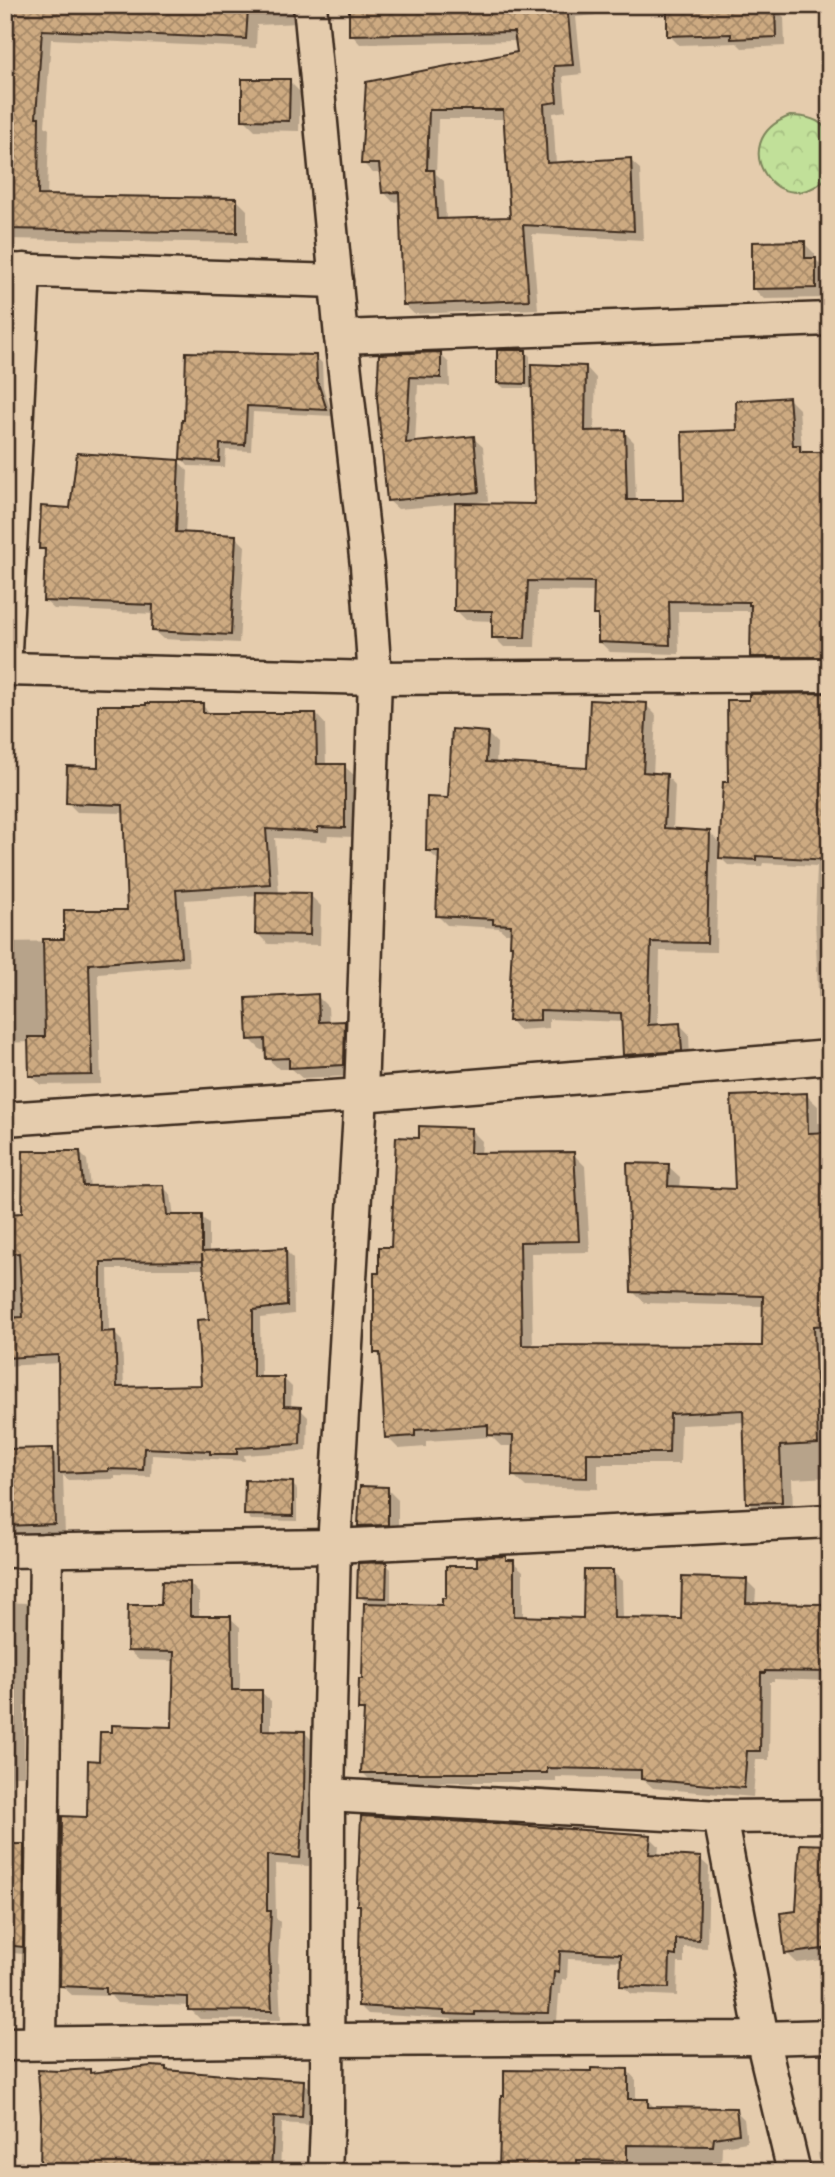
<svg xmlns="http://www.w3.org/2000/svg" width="835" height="2177" font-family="Itim,sans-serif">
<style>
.forest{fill:url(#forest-crowns);stroke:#7e855c;stroke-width:2}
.shadow{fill:#0003;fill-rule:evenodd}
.building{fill:url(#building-cross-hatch);stroke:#3b2a1e;stroke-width:2;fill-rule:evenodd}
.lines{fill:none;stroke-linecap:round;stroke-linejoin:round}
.minor-casing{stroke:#3b2a1e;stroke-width:37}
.minor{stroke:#e5ccad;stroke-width:32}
</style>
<defs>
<pattern id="forest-crowns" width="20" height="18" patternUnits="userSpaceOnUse" patternTransform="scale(1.75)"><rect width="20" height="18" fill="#c1e099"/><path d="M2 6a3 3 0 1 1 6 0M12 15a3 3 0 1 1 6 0" fill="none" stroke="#a7c083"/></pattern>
<pattern id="building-cross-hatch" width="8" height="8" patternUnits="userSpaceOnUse" patternTransform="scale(1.75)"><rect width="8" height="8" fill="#cdaa81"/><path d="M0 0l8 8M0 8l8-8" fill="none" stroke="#a88b69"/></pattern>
</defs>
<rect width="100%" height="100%" fill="#e5ccad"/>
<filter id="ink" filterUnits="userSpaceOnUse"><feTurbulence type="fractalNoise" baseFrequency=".0143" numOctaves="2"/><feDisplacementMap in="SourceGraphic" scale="14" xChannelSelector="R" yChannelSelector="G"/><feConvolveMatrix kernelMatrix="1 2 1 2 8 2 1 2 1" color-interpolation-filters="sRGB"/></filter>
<g filter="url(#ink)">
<path class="forest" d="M790 116C835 116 830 139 830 174 781 229 721 141 790 116Z"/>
<g class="shadow">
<path d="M9 5 242 11V5H298L299 23 257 25 256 48 51 39 45 126 49 129 47 197 237 200 247 210V243L5 239Z"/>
<path d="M351 5H595V15L576 17 582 74 563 76 566 111 553 113 556 164 630 160 640 169 643 240 532 234 538 309 414 314 405 305 401 201 393 202 384 192 382 173H373L363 163 367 84 518 53 517 41 360 44 351 34ZM438 119H505L512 219 446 220 444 181 436 174Z"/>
<path d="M666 5H759V8H774L784 17 785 46 742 48 737 43 679 45 669 35V8Z"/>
<path d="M289 81 300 92 299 131 255 130 244 119Z"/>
<path d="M804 243 815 254V259L826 270V298L764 299 753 288Z"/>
<path d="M525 351 530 356V366L586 367 596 378 594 432H624L634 442 636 502H686L739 432 789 399 799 409 802 449 806 454H828L830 456V655L753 611H678L679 654 610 652 600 642V620L595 615V592L537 591 535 647H504L494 637V621L466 620 456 610 457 504 398 509 388 500 379 398 440 354 449 363 450 386 418 385 415 444 473 438 483 447 488 501 467 503V505L537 506 534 388H504L498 383Z"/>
<path d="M316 357 322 363 323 388 333 416 253 412 251 451 226 450 225 467 188 466 182 459 184 422Z"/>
<path d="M178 461 188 471 185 534 235 536 245 546 239 643 163 639 153 630 154 614 54 609 44 600 47 554 41 548 72 510Z"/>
<path d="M830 699V1027H826L819 1019 815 918 817 866 763 863 762 866 728 865 718 855 716 952 660 951 658 1026 679 1024 689 1034 690 1060 634 1064 625 1055 623 1022 549 1019V1028L519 1030 510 1020 514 946 512 933H505L499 928 447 925 437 915 440 860 437 859 427 850 450 800 487 733 497 743 496 765 588 769 646 705 656 715 653 775H666L675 785 673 830 709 832 721 844 729 784Z"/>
<path d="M202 705 212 715 316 714 325 724 326 766H344L354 775V837L328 836 327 841 275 838 279 894 310 895 321 906 320 945 268 944 257 933 258 895 185 900 189 966 98 973 101 1084 41 1085 31 1076 30 1042 5 1043V942L66 941 128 911 125 813 77 812 68 803 100 769Z"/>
<path d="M317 996 328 1007 329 1024 344 1023 355 1034 354 1076 302 1078 292 1069H279L268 1059V1050H261L250 1039Z"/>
<path d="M806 1095 818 1106V1123H830V1337H825L827 1382H830V1477L792 1479 793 1513 759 1514 748 1502 745 1422 681 1425 680 1464H598V1489L526 1487 514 1476 515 1446H501L492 1437 426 1441V1447L399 1449 387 1437 382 1358 376 1353 381 1275 393 1249 420 1139 470 1129 482 1141 481 1155 573 1154 585 1166 590 1252 531 1253 533 1347 764 1348V1306L645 1303 633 1292 668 1166 680 1177 679 1188 737 1191Z"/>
<path d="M79 1152 87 1160 90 1188 163 1187 171 1195 174 1217 201 1216 209 1224V1253L285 1250 293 1258 294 1314 260 1318 261 1379H284L292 1387 291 1408 300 1409 308 1417 307 1451 244 1455 245 1461 152 1455 151 1477 115 1476V1479L68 1480 63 1475 65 1535 8 1536 5 1534V1451L52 1449 60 1458 59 1363 5 1366V1216L24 1215ZM108 1269H205L211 1320 202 1386 124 1389 122 1341 114 1333H109Z"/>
<path d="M292 1484 297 1489V1521L251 1520 246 1514Z"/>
<path d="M387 1489 398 1500V1535L371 1536 360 1526Z"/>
<path d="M506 1558 510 1562H513L523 1571V1618L585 1620 613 1572 622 1581 623 1620 683 1621 746 1580 756 1590 755 1605 830 1606V1681L774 1679V1682H770L769 1760H756L753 1797 653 1788 643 1779 556 1777V1782H372L363 1773 366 1715 360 1709 364 1681 366 1601 359 1596 386 1564 391 1569V1605L444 1606 448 1599 478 1568Z"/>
<path d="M190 1584 199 1593V1618H230L240 1627V1691L261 1692 271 1701V1732H304L314 1742 313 1806 309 1866 275 1864 276 1918 280 1922 278 1962 281 2020 200 2019 190 2009V2006L117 2003 111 1996 72 1995 62 1986 88 1819 101 1762 173 1729 175 1661 139 1660 129 1651 163 1607Z"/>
<path d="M5 1602 26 1603 34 1612V1705H24V1776H13L12 1846H23L32 1855 31 1955 5 1952Z"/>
<path d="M650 1837 659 1846 658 1857 700 1859 709 1867 707 1948 684 1947V1963H678L677 1996 631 1994 622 1986 623 1961 568 1959 567 1980 562 1979 561 1994H559L557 2021 483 2020V2023L455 2022 451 2019 368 2014 360 2006 362 1907 359 1905Z"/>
<path d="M830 1847V1959L797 1963 787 1953 798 1913Z"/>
<path d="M165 2069 169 2072 303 2082 312 2090 310 2125 282 2123 280 2172H42L89 2070 93 2074Z"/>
<path d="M628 2071 636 2080V2101H648L656 2109 735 2110 744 2119 747 2142 722 2146 721 2172H636V2169L585 2168V2172H501Z"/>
<path d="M830 2151V2172H821L818 2153Z"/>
</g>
<g class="building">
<path d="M7 5H162L248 9 246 39 42 30 36 117H39L38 195 237 198V233L5 229V47Z"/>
<path d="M349 5H567L573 65 554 66 557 102 544 104 547 163 631 158 634 231 523 225 529 300 403 305 399 192 382 193 379 164H361L366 82 517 52 514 32 349 35ZM429 110H503L510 217 437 219 434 170H427Z"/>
<path d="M667 5 775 6 776 37 731 39V34L667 36Z"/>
<path d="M242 79H290L289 121 242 120Z"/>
<path d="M805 241V258H816V288L752 289V242Z"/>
<path d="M497 350H526V384L497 383Z"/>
<path d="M186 352 316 355 317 380 327 410 247 406 245 445 220 444 219 462 180 459 182 420H184Z"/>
<path d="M441 352V378L410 377 406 443 474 436 479 492 387 501 377 398 379 354Z"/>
<path d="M531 364 586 366 585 431 625 430 627 500H684L682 432 737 430 736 401 789 397 793 445H800V452H829L830 657H750L751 605H749V602L669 601 670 645 598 642V615H593L594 582 528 581 525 638H492V611H454L455 503 535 504Z"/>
<path d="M77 453 179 460 176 532 236 535 231 635 152 631 153 605 43 601 45 549H39L41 506 70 508Z"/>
<path d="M830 693V860L756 856V860L719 858 723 782H728L727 700H749V694Z"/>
<path d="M590 700 647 703 643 772 667 774 664 828 710 831 707 943 651 942 648 1025 680 1023 682 1051 623 1055 621 1013 540 1010V1020L508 1021 512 945H510L511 925 493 924V919L436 916 439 851H426L427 797 448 798 452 729 488 732 486 762 587 768Z"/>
<path d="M146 703H203V713H316L317 764H345V828L318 827V832L266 829 270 884 176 890 181 957 89 964 92 1075 29 1076 28 1037H45L43 939H64V910H127L123 805 66 803 67 766 98 767V705H146Z"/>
<path d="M256 892 311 893 310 935 255 934Z"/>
<path d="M318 994 319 1022 345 1021 344 1065 289 1068V1058L266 1059 265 1039 248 1040 246 998Z"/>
<path d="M807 1093 808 1133 830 1132V1325L814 1326 818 1444 780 1446 782 1502 746 1503 743 1410 670 1414 669 1453H587V1478L512 1476 513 1436 488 1435V1425L415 1430V1436L385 1438 380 1353H374V1273H379V1247H391L396 1137 419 1138V1126L471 1128 470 1153 574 1152 579 1241 520 1242 522 1345 762 1346 763 1296 631 1292 627 1163 669 1164 668 1186 735 1189 731 1096Z"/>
<path d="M23 1151H80L83 1186 164 1185 167 1215H202V1252L286 1248 287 1306 253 1310V1377H284V1406L301 1407 300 1444 237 1448V1454H210V1451L144 1448 143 1470 108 1469V1471L59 1473 58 1355 5 1358V1318L23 1317 19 1253 5 1254V1214L22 1213ZM202 1254 209 1319 197 1320 201 1385 117 1387 115 1331 101 1332V1262L202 1261Z"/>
<path d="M53 1448 55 1524 5 1526V1449Z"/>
<path d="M245 1480 293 1482V1516L244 1515Z"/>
<path d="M360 1486 388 1487V1525L358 1526Z"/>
<path d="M506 1556V1560H514V1616L583 1618 584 1570H613L614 1618 681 1619 682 1577 747 1579 746 1603 824 1604V1618H830V1672L765 1671V1673H761L760 1751H747L744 1788 641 1779V1770L547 1768V1773H361L364 1710H358L359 1679H362L364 1603 442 1605V1598H446V1566H477V1557Z"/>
<path d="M387 1562 386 1598 357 1597 358 1563Z"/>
<path d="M162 1581 190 1582V1616H231L232 1690H262V1730L305 1731 304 1795 300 1858 267 1855V1911H271L269 1952 272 2011 188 2010V1997L106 1994V1988L60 1986 62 1816 87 1817 88 1760 99 1761 100 1732H112V1725L172 1727 174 1652 127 1651 128 1605H161Z"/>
<path d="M361 1816 503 1824 651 1835 649 1854 701 1857 699 1940 676 1939V1956L670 1955 669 1988 620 1986 621 1954 560 1951 559 1972 554 1971 553 1986H551L549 2013 475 2012V2015L444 2014V2011L358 2006 360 1905H357Z"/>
<path d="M11 1844H24L23 1947 5 1945V1928L12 1888H8Z"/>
<path d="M800 1844 830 1845V1948L785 1954 780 1913 796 1911Z"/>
<path d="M151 2066 166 2067V2070L236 2076 304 2080 302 2117 274 2116 271 2172H40L41 2115 38 2070 59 2071 90 2069V2073Z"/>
<path d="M591 2068 628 2069V2099H648V2107L736 2108 739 2134 714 2138 713 2146 627 2145V2161L577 2160V2172H499L501 2096H504V2070L591 2071Z"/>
</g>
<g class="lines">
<defs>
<g id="minor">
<path d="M310 5 341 337 367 566 375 678 361 1095 334 1546 328 1795 327 2126 325 2172"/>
<path d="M5 270 336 281"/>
<path d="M341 337 830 319"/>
<path d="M5 651 24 270"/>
<path d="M5 669 375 678 830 675"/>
<path d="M5 1119 361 1095 830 1057"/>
<path d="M5 1551 334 1546 830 1521"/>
<path d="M328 1795 720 1817 830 1816"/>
<path d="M720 1817 762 2038 794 2172"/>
<path d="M40 2043 46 1550"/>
<path d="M5 2044 327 2040 762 2038 830 2036"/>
</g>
</defs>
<use href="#minor" class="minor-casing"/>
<use href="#minor" class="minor"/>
</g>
</g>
<rect width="835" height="2177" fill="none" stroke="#e5ccad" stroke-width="28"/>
<rect x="14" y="14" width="807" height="2149" fill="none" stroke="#3b2a1e" stroke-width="2.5" filter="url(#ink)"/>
</svg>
